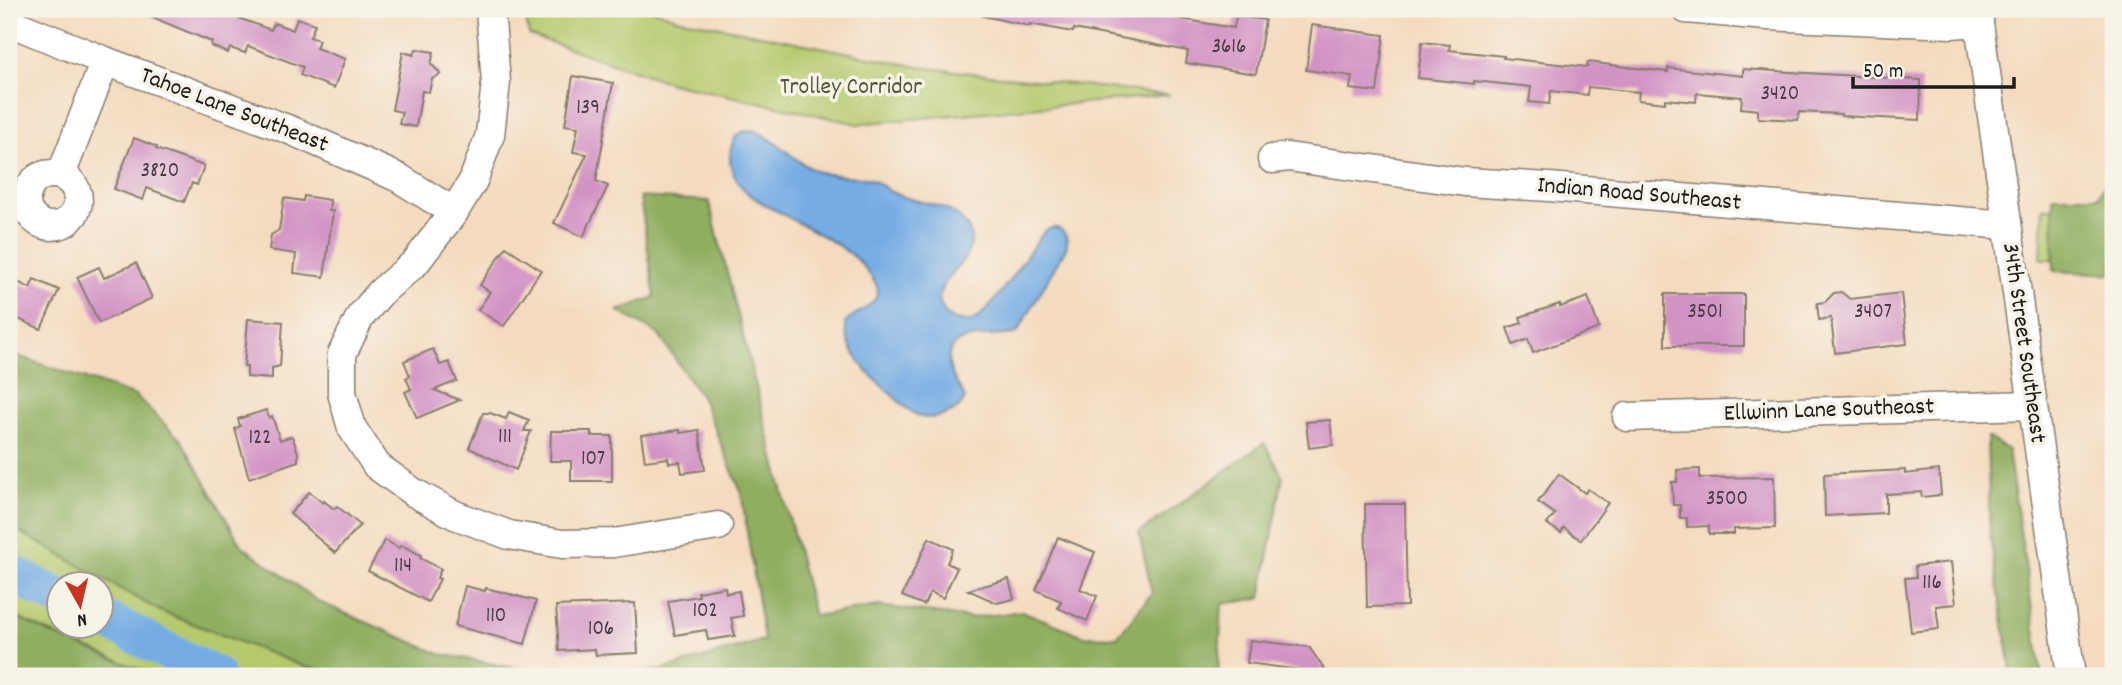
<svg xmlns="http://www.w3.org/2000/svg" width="2122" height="685" font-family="Dekko,sans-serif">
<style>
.green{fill:#b5ca6e;stroke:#687345;stroke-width:2;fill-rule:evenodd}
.forest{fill:#90ae61;stroke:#56653e;stroke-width:2}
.water{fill:#75ace4;stroke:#486480;stroke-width:2}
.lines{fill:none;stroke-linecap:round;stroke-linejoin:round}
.river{stroke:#75ace4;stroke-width:38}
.building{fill:#d192c4}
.minor-casing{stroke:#887c6e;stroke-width:31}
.minor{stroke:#fff;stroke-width:28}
.labels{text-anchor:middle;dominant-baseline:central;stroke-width:7;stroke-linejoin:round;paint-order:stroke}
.number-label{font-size:21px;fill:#493a46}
.park-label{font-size:24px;fill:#525939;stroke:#f7f3e8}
.street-label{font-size:24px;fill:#1c1c1c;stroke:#f7f3e8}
</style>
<rect width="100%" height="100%" fill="#f7f3e8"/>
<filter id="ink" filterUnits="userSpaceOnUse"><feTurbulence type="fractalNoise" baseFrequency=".0143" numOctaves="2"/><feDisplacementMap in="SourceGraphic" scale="14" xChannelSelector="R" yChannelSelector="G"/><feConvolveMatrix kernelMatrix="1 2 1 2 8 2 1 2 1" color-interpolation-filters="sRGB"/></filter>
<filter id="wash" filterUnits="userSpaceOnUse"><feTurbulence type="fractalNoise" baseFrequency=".00686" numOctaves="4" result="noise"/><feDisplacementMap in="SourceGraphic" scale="28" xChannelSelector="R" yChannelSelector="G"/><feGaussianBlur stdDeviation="1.57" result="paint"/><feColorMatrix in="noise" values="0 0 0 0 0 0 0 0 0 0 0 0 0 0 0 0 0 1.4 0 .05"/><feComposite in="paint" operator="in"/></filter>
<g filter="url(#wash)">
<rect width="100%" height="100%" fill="#f4dbbf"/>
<g class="green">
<path d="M524 9H651L676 18 919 67 1170 95 858 124 671 83 529 35Z"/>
<path d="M2043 208H2113V259H2041Z"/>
<path d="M9 449 356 676H9ZM60 584H102V626H60Z"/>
</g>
<g class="forest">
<path d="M2113 167V274L2054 271 2053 196H2099Z"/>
<path d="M640 197 709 201 814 616 878 606 972 618 1022 611 1084 636 1117 637 1152 593 1139 533 1264 443 1283 476 1261 598 1222 604 1218 676H582L662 670 764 640 741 492 702 398 658 334 618 311 655 297Z"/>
<path d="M9 353 136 396 182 441 241 545 319 602 440 654 559 676H352L305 667 160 611 9 526Z"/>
<path d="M1987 437 2008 450 2042 676H2012L1990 536Z"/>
<path d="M9 614 66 640 157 676H9Z"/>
</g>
<path class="water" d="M753 130C777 139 793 161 816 171 833 177 851 175 869 179 878 181 883 187 891 192 912 203 944 202 960 218 999 256 922 278 943 310 946 315 949 318 955 320 959 321 966 322 971 321 990 316 1029 249 1045 231 1059 222 1070 234 1066 248L1017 333C996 340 939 327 950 368 953 380 960 387 965 398 961 407 955 412 945 415 937 418 926 419 918 416 908 411 900 402 892 395 870 376 846 354 845 323 853 312 871 310 877 295 880 288 874 281 870 275 852 247 806 228 777 211 765 205 750 197 741 186 729 171 726 153 736 136L743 132Z"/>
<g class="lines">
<g class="river">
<path d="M9 572 60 598"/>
<path d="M102 618 216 676"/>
</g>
</g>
<g id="blocks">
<g class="building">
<path d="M135 9H214L221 11 225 10 232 12 233 16 271 30 274 23 293 30 297 18 315 24 310 37 319 40 316 48 345 59 334 88 300 75 303 67 248 46 245 53 230 48 228 53 211 46 212 42 135 10Z"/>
<path d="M984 9H1146L1164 12 1163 16 1234 28 1236 16 1265 20 1256 74 1186 63 1188 51 1074 29 1073 32 1030 24V26L983 16Z"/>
<path d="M1312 25 1384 35 1377 92 1350 89 1352 76 1306 70Z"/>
<path d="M1422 42 1450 45 1449 50 1504 56 1503 58 1587 67 1588 62 1668 72V68L1743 76V69L1921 80 1920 120 1841 116V114L1799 112 1798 120 1758 118V110L1741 108 1742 97 1697 93 1696 102 1665 99V103L1638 100 1639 92 1588 87 1587 95 1551 91 1549 104 1529 102 1531 87 1474 81V84L1418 78Z"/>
<path d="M416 49 434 52 431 64 441 74 432 79 429 92 422 91 416 127 399 124 402 112 392 110 403 52 414 55Z"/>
<path d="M573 76 613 83 596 181 608 186 583 237 554 223 587 154 573 152 578 127 565 125Z"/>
<path d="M134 138 157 147 156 149 204 166 197 185 192 183 184 202 147 188 143 200 114 189Z"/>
<path d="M304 196 330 200 329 211H333L324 277 294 273 296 254 269 250 271 235 279 230 284 198 303 201Z"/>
<path d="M506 247 541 270 504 326 478 310 490 292 480 285Z"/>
<path d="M136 263 152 298 99 323 77 277 99 267 104 278Z"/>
<path d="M9 278 30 288 34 279 59 290 41 329 9 315Z"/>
<path d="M1841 292 1850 299 1901 293 1907 344 1835 353 1831 318 1819 320 1817 303 1825 302 1834 293Z"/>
<rect x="1665" y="294" width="79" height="52"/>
<path d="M1588 297 1599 328 1533 353 1528 339 1513 345 1507 328 1522 323 1520 317 1560 304V307Z"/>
<path d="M248 319 283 322 280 366 272 368V379L247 377V367H244Z"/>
<path d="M433 349 440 365 449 362 457 381 434 390 460 400 417 418 405 392 411 389 406 378 410 376 404 361Z"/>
<path d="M266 410 269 418 272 416 280 440 292 436 298 453V461L249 478 235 429 240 426 238 419Z"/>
<path d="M509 412 529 420 524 431H531L516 470 469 448 483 413H490L506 419Z"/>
<path d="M1330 420 1333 445 1309 448 1306 422Z"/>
<path d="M680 430V433L699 430 705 470 682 473 680 462 669 463 668 458 645 461 641 435Z"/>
<path d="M551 431H591V436H612V481H571V461H550Z"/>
<path d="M1700 469V478L1774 477 1775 528 1734 529V534H1709V526L1687 527V518H1680V505H1673L1672 482H1677V470Z"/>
<path d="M1905 470V474L1939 470 1941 495 1922 497 1921 492 1886 494V513L1825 516 1824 474Z"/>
<path d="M1559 474 1585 493 1588 489 1608 503 1581 540 1564 528 1561 533 1547 524 1555 514 1538 502Z"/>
<path d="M309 492 323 503 324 501 334 509 337 506 360 525 335 553 290 514Z"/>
<path d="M1365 504H1405L1407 606 1367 607Z"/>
<path d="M1058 537 1095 552 1080 589 1097 596 1087 621 1058 608 1061 601 1036 590Z"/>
<path d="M929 538 953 549 947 563 957 568 943 598 930 592 924 605 902 596Z"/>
<path d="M385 540 399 548 401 545 421 555 420 558 441 569 437 578 440 579 428 602 368 571Z"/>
<path d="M1951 562 1956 604 1936 606 1939 629 1911 632 1905 578 1916 577 1915 566Z"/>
<path d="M1009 579 1014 599 997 603 968 590Z"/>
<path d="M465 586 485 591 486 588 536 601 525 644 455 626Z"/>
<path d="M725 587 726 593 739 591 743 616 731 618 735 636 708 640 706 630 675 635 668 601 699 596 698 592Z"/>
<path d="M635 603 638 653 596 655 595 649 559 651 556 606Z"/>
<path d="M1250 640 1309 647 1329 676H1304L1300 670 1247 663Z"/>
</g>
</g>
</g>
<g filter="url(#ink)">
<use href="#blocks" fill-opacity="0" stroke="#887c6e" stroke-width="2"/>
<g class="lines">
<defs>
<g id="minor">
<path d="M490 9 496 82 490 135 473 181 454 212 415 263 381 292 360 317 342 354V393L352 428 377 466 413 492 455 515 509 535 562 544 614 543 718 526"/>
<path d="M1686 9 1767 16 1952 24 1979 22"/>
<path d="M1977 9 2071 676"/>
<path d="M9 22 105 61 290 130 399 178 454 212"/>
<path d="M1272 159 1288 157 1465 182 1549 187 2007 225"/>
<circle cx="52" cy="200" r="26"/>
<path d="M61 175 105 61"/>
<path d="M1627 417 2032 405"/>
</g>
</defs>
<use href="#minor" class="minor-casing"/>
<use href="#minor" class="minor"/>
</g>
</g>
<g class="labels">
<g class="number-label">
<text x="1229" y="48">3616</text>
<text x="1780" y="95">3420</text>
<text x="588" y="109">139</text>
<text x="160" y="172">3820</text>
<text x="1705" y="313">3501</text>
<text x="1873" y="313">3407</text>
<text x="505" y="438">111</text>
<text x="260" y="439">122</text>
<text x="593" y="460">107</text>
<text x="1727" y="500">3500</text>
<text x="403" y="567">114</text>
<text x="1932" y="584">116</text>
<text x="705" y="612">102</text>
<text x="496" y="617">110</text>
<text x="601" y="630">106</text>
</g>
<g class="park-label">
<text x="851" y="88">Trolley Corridor</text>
</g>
<g class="street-label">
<text transform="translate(234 111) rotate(21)">Tahoe Lane Southeast</text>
<text transform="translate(1639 195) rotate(5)">Indian Road Southeast</text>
<text transform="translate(2023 343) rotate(82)">34th Street Southeast</text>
<text transform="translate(1829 411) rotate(-2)">Ellwinn Lane Southeast</text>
</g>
</g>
<rect width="2122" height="685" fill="none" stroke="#f7f3e8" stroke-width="35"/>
<g transform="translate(80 605) rotate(172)"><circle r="33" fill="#f7f3e8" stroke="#9f9d96" stroke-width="2"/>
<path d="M0-5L12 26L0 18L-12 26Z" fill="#c8321e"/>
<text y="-10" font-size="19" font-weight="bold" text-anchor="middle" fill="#1c1c1c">N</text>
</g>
<path d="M1853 77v10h161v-10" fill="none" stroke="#1c1c1c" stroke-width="3.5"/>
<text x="1863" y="77" font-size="21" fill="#1c1c1c" stroke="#f7f3e8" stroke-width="5" paint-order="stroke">50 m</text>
</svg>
